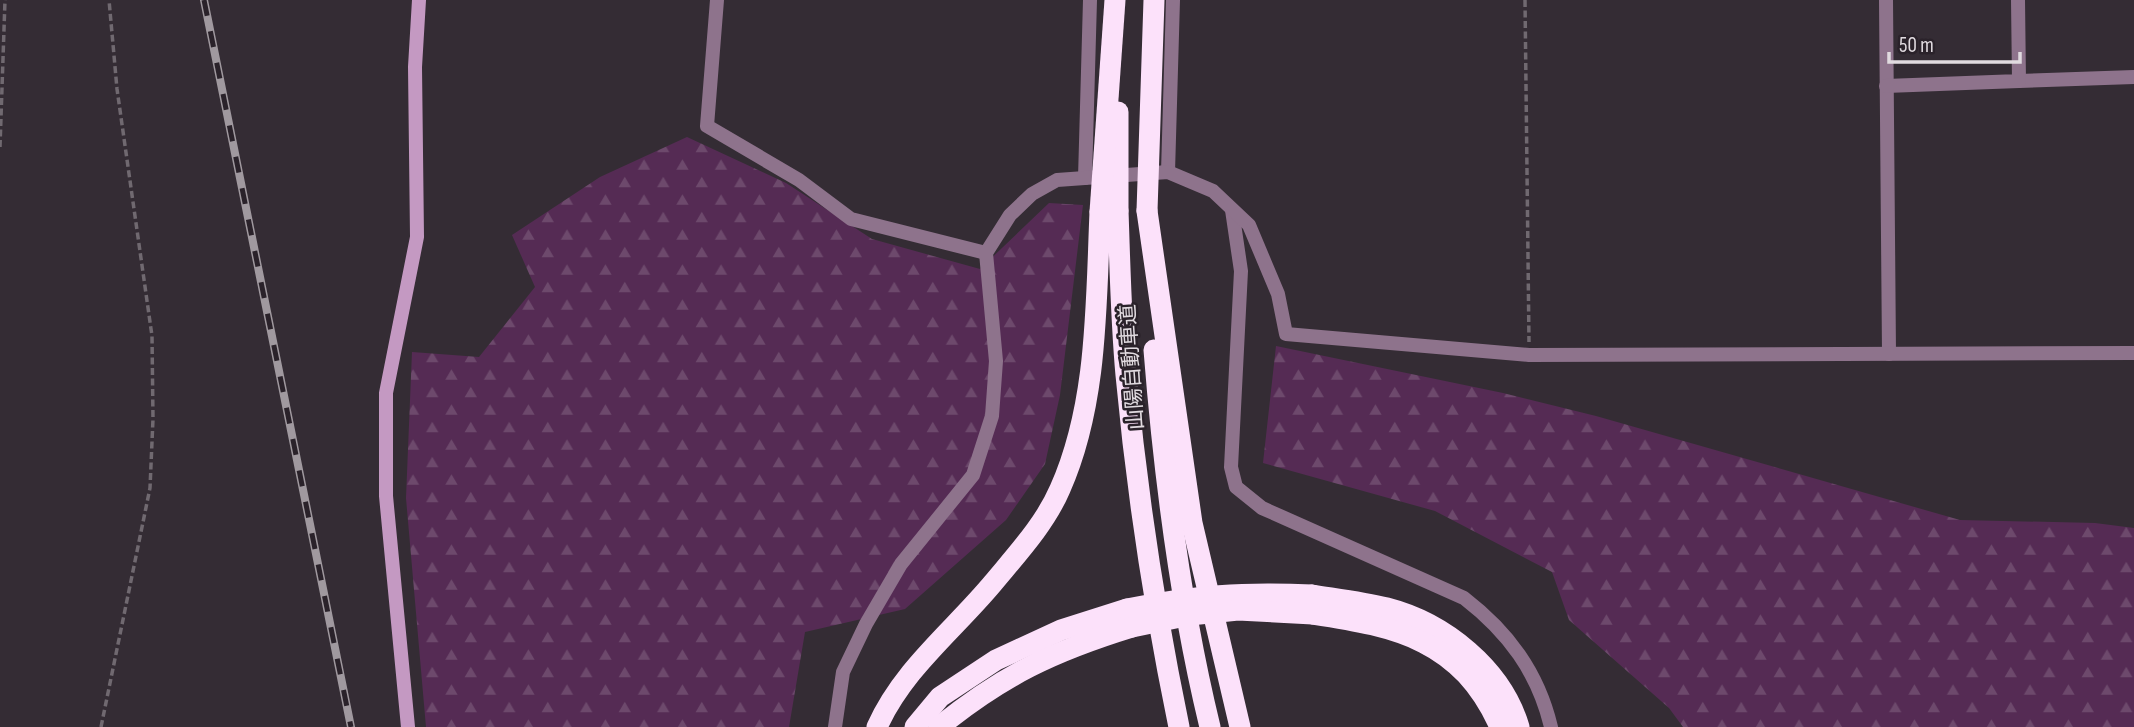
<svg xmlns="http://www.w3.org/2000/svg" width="2134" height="727" font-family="'Sofia Sans Condensed','Noto Sans JP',sans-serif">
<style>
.forest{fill:url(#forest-firs)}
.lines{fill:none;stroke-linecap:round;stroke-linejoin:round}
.path{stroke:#706970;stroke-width:3.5;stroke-dasharray:7 3.5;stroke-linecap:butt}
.street{stroke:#8e738c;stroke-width:14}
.secondary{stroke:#c499c2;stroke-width:14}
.highway{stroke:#fce1fa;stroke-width:21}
.rail-casing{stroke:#a0999f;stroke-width:8}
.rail{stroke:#2a222a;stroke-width:5;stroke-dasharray:16;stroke-linecap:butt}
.highway-bridge{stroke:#fce1fa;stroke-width:21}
.labels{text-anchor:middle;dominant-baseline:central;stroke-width:5;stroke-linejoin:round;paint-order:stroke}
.street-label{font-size:21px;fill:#e1dbe0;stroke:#2a222a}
</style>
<defs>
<pattern id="forest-firs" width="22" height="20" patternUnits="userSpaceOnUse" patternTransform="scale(1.75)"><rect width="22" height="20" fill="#552b54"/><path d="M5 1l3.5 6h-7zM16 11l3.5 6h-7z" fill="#6d496c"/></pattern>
</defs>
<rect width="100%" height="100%" fill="#342c34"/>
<g class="forest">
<path d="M687 137 786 183 872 239 980 269 1049 203 1083 205 1060 395 1045 464 1006 520 905 609 805 632 789 727H426L406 498 412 352 479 357 535 287 512 235 600 177Z"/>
<path d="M1276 346 1503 393 1596 416 1960 520 2095 523 2134 528V727H1683L1669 708 1569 620 1552 572 1435 511 1263 463Z"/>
</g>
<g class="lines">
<g class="path">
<path d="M1525 0 1529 342"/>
<path d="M0 147 5 0"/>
<path d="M101 727 150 488 153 419 152 336 117 89 109 0"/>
</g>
<g class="street">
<path d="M717 0 707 126 799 180 851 219 986 253"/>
<path d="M1886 0 1889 354"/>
<path d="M2019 81 2134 77"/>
<path d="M1886 86 2019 81 2018 0"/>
<path d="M1168 172 1173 0"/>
<path d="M1085 178 1090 0"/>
<path d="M1232 210 1241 271 1231 467 1236 487 1262 508 1464 598C1508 632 1538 672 1551 727"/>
<path d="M835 727 843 672 866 624 901 564 973 475 992 416 996 361 986 253 1010 215 1032 194 1057 180 1168 172 1213 191 1249 225 1278 294 1286 334 1529 355 2134 353"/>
</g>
<path class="secondary" d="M408 727 386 496V393L417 237 415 67 419 0"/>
<g class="highway">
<path d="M1118 211C1120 266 1121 321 1126 375 1137 494 1155 611 1179 727"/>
<path d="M1147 211 1192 523 1240 727"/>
<path d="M1154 350C1164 476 1180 604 1210 727"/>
<path d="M1312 595C1337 599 1362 602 1387 608 1445 623 1502 669 1519 727"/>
<path d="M1313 614C1398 627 1461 640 1500 727"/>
<path d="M877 727C903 669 953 631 993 583 1017 554 1045 524 1060 489 1098 404 1096 303 1100 212"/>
<path d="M915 727 940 697 996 660 1061 630 1127 609"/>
<path d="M939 727C1003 675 1054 651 1132 627"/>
</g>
<defs>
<path id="rail" d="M204 0 351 727"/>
</defs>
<use href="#rail" class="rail-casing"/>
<use href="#rail" class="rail"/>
<g class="highway-bridge">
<path d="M1118 112V211"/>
<path d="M1147 211 1154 0"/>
<path d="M1100 212 1115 0"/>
<path d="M1127 609C1196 595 1242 592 1312 595"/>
<path d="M1132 627 1190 615 1238 610 1313 614"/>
</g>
</g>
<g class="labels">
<g class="street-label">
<text transform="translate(1132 367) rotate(-94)">山陽自動車道</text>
</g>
</g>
<path d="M1889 52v10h131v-10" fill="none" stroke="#e1dbe0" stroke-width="3.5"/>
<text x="1899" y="52" font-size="21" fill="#e1dbe0" stroke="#2a222a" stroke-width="5" paint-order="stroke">50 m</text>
</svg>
